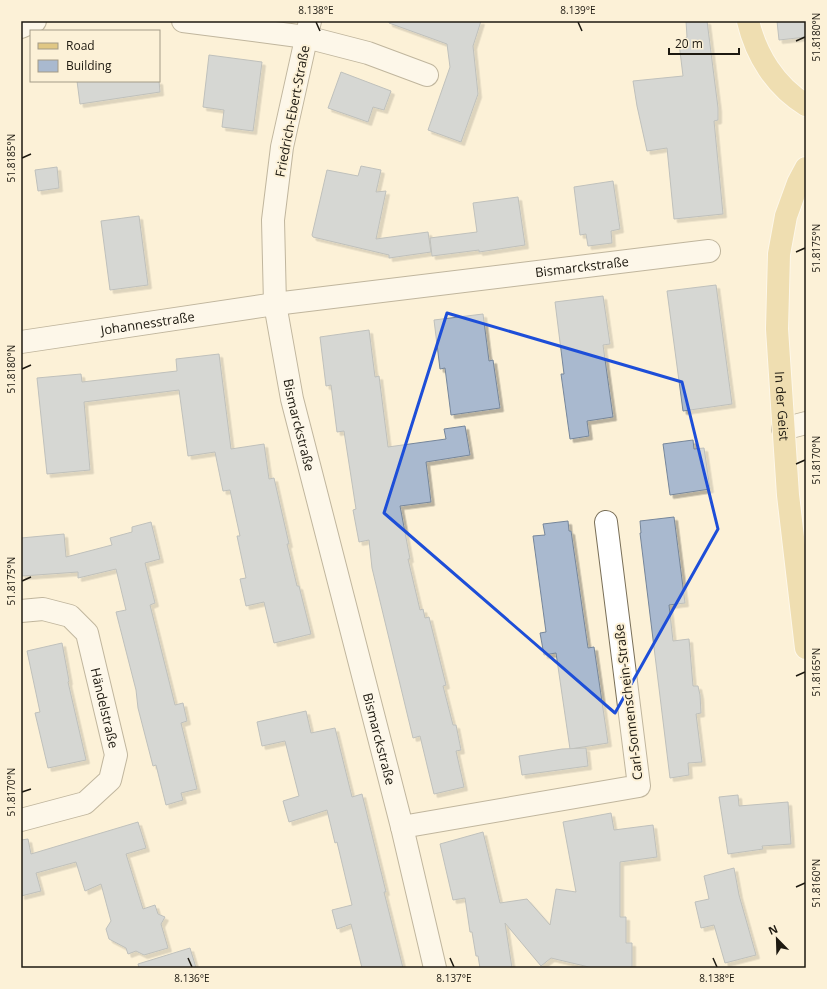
<svg xmlns="http://www.w3.org/2000/svg" width="827" height="989" font-family="'Open Sans',sans-serif">
<style>
.building{fill:#a9b9cf;stroke:#76869a;filter:url(#shadow)}
.lines{fill:none;stroke-linecap:round;stroke-linejoin:round}
.minor-casing{stroke:#796f58;stroke-width:24}
.major-casing{stroke:#fff;stroke-width:24}
.minor{stroke:#fff;stroke-width:22}
.major{stroke:#e0c784;stroke-width:22}
.marked{fill:none;stroke:#1d4ed8;stroke-width:3;stroke-linejoin:round}
.ticks{fill:none;stroke:#1d1910;stroke-width:1.5}
.labels{text-anchor:middle;dominant-baseline:central;stroke-width:4;stroke-linejoin:round;paint-order:stroke}
.street-label{font-size:13px;fill:#1d1910;stroke:#fcf1d7}
.neatline{fill:none;stroke:#1d1910;stroke-width:1.5}
.ticks-label{font-size:10px;text-anchor:middle;fill:#1d1910}
</style>
<defs>
<filter id="shadow"><feDropShadow dx="3.5" dy="3.5" stdDeviation="0" flood-color="#0004"/></filter>
</defs>
<rect width="100%" height="100%" fill="#fcf1d7"/>
<g class="building">
<path d="M389 21H481L473 46 478 94 461 142 428 130 450 67 447 44 389 23Z"/>
<path d="M686 21H707L718 108V120L714 121 723 214 674 219 667 148 647 151 637 106 633 81 683 76 679 43 687 37Z"/>
<path d="M777 21H806V37L779 40Z"/>
<path d="M209 55 262 62 253 131 222 127 224 110 203 107Z"/>
<path d="M341 72 391 91 384 110 373 107 368 122 328 108Z"/>
<path d="M77 81H159L160 92 80 104Z"/>
<path d="M361 166 381 170 376 192 386 191 376 239 428 232 431 252 389 258V255L313 237 312 235 327 170 358 176Z"/>
<path d="M57 167 59 188 38 191 35 170Z"/>
<path d="M613 181 620 229 611 231 612 243 588 246 586 234 580 235 574 187Z"/>
<path d="M518 197 525 245 479 252V250L432 256 430 238 477 232 473 203Z"/>
<path d="M139 216 148 285 110 290 101 221Z"/>
<path d="M716 285 732 404 683 411 667 291Z"/>
<path d="M603 296 610 344 603 345 613 417 587 421 589 436 570 439 561 374H564L555 302Z"/>
<path d="M483 314 489 361 493 360 500 408 451 415 445 368 440 369 434 320Z"/>
<path d="M369 330 375 377 379 376 388 447 446 439 444 429 465 426 470 455 426 462 431 502 400 506 410 559H408L420 610 423 609 425 618 429 617 446 685 443 686 453 725H456L461 750 456 751 464 787 434 794 420 736 413 738 372 568 369 540 359 542 353 510 356 509 344 431 337 432 331 385 326 386 320 337Z"/>
<path d="M219 354 231 449 264 444 269 479 274 478 289 544H287L297 586H299L311 634 274 643 264 602 246 606 240 579 246 578 237 536H240L230 490 223 491 215 452 188 456 179 390 84 402 90 470 47 474 37 378 81 374 82 382 177 371 176 359Z"/>
<path d="M693 440 694 449 704 448 710 489 670 495 663 444Z"/>
<path d="M674 517 685 603 669 605 673 641 689 639 693 686H698L700 695 701 713 696 714 702 762 688 763 689 775 670 778 640 533H641L640 521Z"/>
<path d="M568 521 569 531H571L588 648 594 647 608 743 570 749 556 653 544 655 540 633 546 632 533 536 545 535 543 524Z"/>
<path d="M151 522 160 559 145 563 155 603 150 605 175 705 183 703 187 721 181 723 197 789 181 793 183 800 166 805 156 765 153 766 138 708 136 690 116 612 126 610 116 569 78 578V572L22 576 21 566V538L64 534 66 557 112 545 110 538 132 532V527Z"/>
<path d="M62 643 69 681 68 682 86 760 48 768 35 713 40 712 27 651Z"/>
<path d="M306 711 311 733 335 728 352 797 362 794 386 892H384L403 968H362L351 924 337 929 332 910 352 905 337 842 335 843 327 810 289 822 283 801 299 796 285 741 262 746 257 722Z"/>
<path d="M586 748 588 766 522 775 519 756 562 749Z"/>
<path d="M738 795 739 806 788 802 791 844 762 846 763 849 728 854 719 797Z"/>
<path d="M611 813 614 830 653 825 657 857 620 862V917H626V943H632V968H593L551 958 541 966 505 923 512 968H480L478 956H476L472 932H470L465 898 453 900 440 844 483 832 500 903 527 899 550 925 556 889 576 892 563 822Z"/>
<path d="M138 822 146 848 126 854 143 909 155 905 158 914 165 917 161 924 168 948 144 955 136 951 128 954 126 948 109 939 106 929 111 921 101 884 85 891 76 862 36 873 41 891 21 896V840L28 839 31 854Z"/>
<path d="M734 868 739 895 756 955 725 963 714 925 701 928 695 902 709 899 704 876Z"/>
<path d="M190 948 196 968H139L138 964Z"/>
</g>
<g class="lines">
<defs>
<g id="minor">
<path d="M183 21 306 37 368 53 427 75"/>
<path id="s1" d="M310 21 282 147 273 220 275 304 292 399 402 827 435 968"/>
<path d="M21 27 35 21"/>
<path id="s2" d="M21 342 275 304 709 251"/>
<path d="M783 429 806 423"/>
<path id="s3" d="M21 611 43 609 70 616 87 633 116 755 110 780 85 803 21 820"/>
<path d="M402 827 639 786 606 522"/>
</g>
<g id="major">
<path d="M748 21C756 55 775 86 806 105"/>
<path id="s4" d="M806 168 798 183 786 216 779 254 777 329 788 495 806 648"/>
</g>
</defs>
<use href="#minor" class="minor-casing"/>
<use href="#major" class="major-casing"/>
<use href="#minor" class="minor"/>
<use href="#major" class="major"/>
</g>
<path d="M0 0H827V989H0ZM447 313 682 382 718 529 615 713 384 513Z" fill="#fcf1d7" fill-opacity=".55" fill-rule="evenodd"/>
<path class="marked" d="M447 313 682 382 718 529 615 713 384 513Z"/>
<path class="ticks" d="M316 22 320 31M578 22 582 31M796 41 805 37M22 158 31 154M796 252 805 248M22 369 31 365M796 464 805 460M22 581 31 577M796 676 805 672M22 792 31 789M796 887 805 883M188 958 192 967M450 958 454 967M713 958 717 967"/>
<g class="labels">
<g class="street-label">
<text transform="translate(292 111) rotate(-79)">Friedrich-Ebert-Straße</text>
<text stroke="none"><textPath href="#s2" startOffset="566">Bismarckstraße</textPath></text>
<text stroke="none"><textPath href="#s2" startOffset="128">Johannesstraße</textPath></text>
<text stroke="none"><textPath href="#s4" startOffset="243">In der Geist</textPath></text>
<text stroke="none"><textPath href="#s1" startOffset="410">Bismarckstraße</textPath></text>
<text transform="translate(628 702) rotate(-97)">Carl-Sonnenschein-Straße</text>
<text stroke="none"><textPath href="#s3" startOffset="151">Händelstraße</textPath></text>
<text stroke="none"><textPath href="#s1" startOffset="734">Bismarckstraße</textPath></text>
</g>
</g>
<rect width="827" height="989" fill="none" stroke="#fcf1d7" stroke-width="44"/>
<rect x="30" y="30" width="130" height="52" fill="#fcf1d7" stroke="#a39b87"/>
<rect x="38" y="43" width="20" height="6" fill="#e0c784" stroke="#a39b87"/>
<text x="66" y="50" font-size="12" fill="#1d1910">Road</text>
<rect x="38" y="60" width="20" height="12" fill="#a9b9cf" stroke="#a39b87"/>
<text x="66" y="70" font-size="12" fill="#1d1910">Building</text>
<g transform="translate(777 939) rotate(337)" stroke="#fcf1d7" stroke-width="3" paint-order="stroke">
<path d="M0-3L7 15L0 10L-7 15Z" fill="#1d1910"/>
<text y="-6" font-size="11" font-weight="bold" text-anchor="middle" fill="#1d1910">N</text>
</g>
<path d="M669 48v6h70v-6" fill="none" stroke="#1d1910" stroke-width="2"/>
<text x="675" y="48" font-size="12" fill="#1d1910" stroke="#fcf1d7" stroke-width="3" paint-order="stroke">20 m</text>
<rect x="22" y="22" width="783" height="945" class="neatline"/>
<g class="ticks-label">
<text x="316" y="14">8.138°E</text>
<text x="578" y="14">8.139°E</text>
<text transform="translate(816 37) rotate(-90)" y="4">51.8180°N</text>
<text transform="translate(11 158) rotate(-90)" y="4">51.8185°N</text>
<text transform="translate(816 248) rotate(-90)" y="4">51.8175°N</text>
<text transform="translate(11 369) rotate(-90)" y="4">51.8180°N</text>
<text transform="translate(816 460) rotate(-90)" y="4">51.8170°N</text>
<text transform="translate(11 581) rotate(-90)" y="4">51.8175°N</text>
<text transform="translate(816 672) rotate(-90)" y="4">51.8165°N</text>
<text transform="translate(11 792) rotate(-90)" y="4">51.8170°N</text>
<text transform="translate(816 883) rotate(-90)" y="4">51.8160°N</text>
<text x="192" y="982">8.136°E</text>
<text x="454" y="982">8.137°E</text>
<text x="717" y="982">8.138°E</text>
</g>
</svg>
